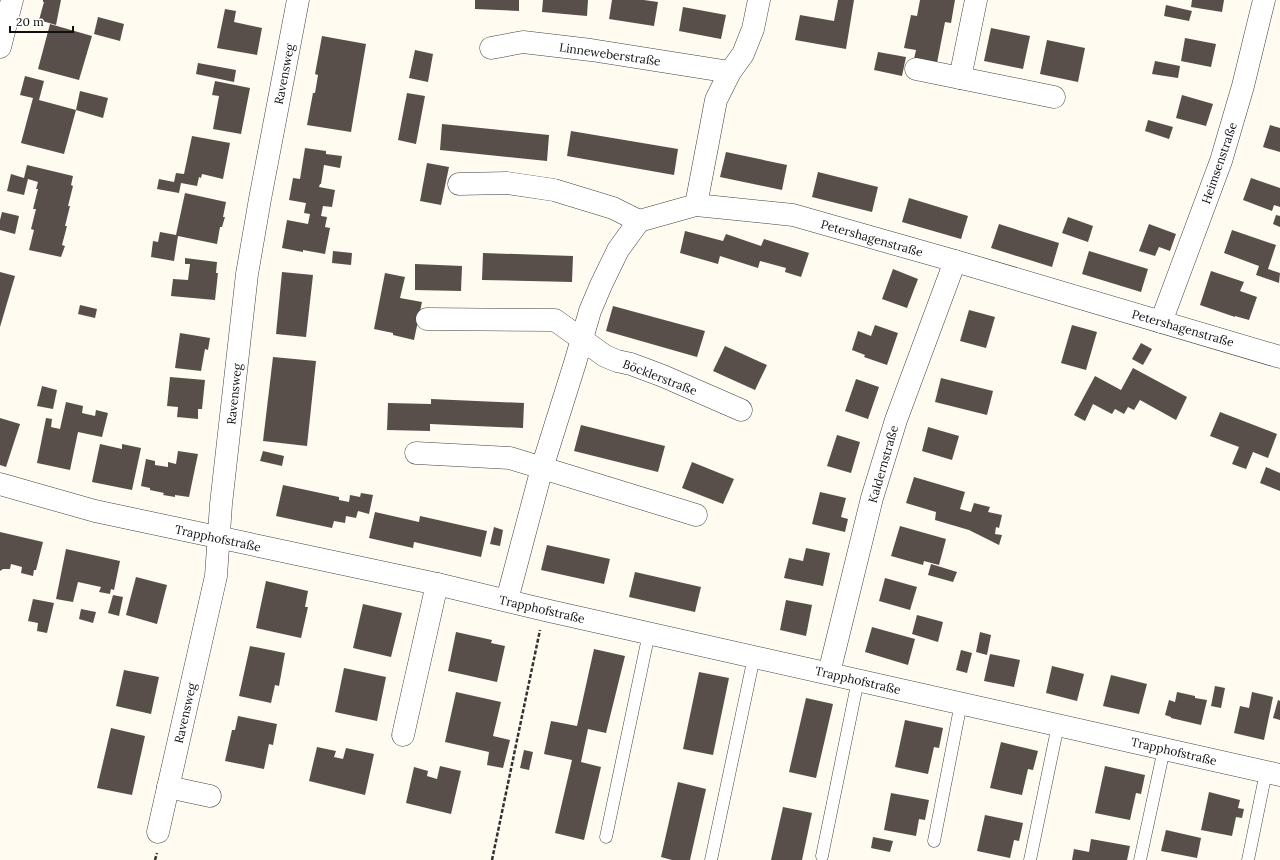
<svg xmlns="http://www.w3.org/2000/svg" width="1280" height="860" font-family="Lora,serif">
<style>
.building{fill:#594f4a}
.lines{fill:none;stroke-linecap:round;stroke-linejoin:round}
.service-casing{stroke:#424242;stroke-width:13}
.minor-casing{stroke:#424242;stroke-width:23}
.path{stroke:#313131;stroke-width:2.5;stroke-dasharray:4 2;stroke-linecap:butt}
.service{stroke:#fff;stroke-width:12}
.minor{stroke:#fff;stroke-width:22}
.labels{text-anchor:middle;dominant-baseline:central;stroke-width:4;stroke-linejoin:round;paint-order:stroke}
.street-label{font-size:12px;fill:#0f0f0f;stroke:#fff}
</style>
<rect width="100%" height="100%" fill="#fffbf1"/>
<g class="building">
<path d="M43 0H61L56 25 39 20 44 2H43Z"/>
<path d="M475 0H519V11L475 9Z"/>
<path d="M543 0H588L587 16 542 12Z"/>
<path d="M612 0H644L658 2 654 26 609 19Z"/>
<path d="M838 0H854L846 49 795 40 800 15 834 21Z"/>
<path d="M920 0H955L951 23 945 22 937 63 914 59 916 50 904 48 911 15 917 16Z"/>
<path d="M1192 0H1224L1222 12 1191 7Z"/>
<path d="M1166 5 1192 11 1189 21 1164 16Z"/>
<path d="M683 7 726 15 721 39 679 31Z"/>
<path d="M225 9 236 11 234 22 262 28 257 55 217 48Z"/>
<path d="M98 17 124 24 120 41 94 34Z"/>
<path d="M50 24 92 36 79 80 38 69Z"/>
<path d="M991 28 1030 36 1023 69 984 61Z"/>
<path d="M322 36 366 44 351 132 307 125 313 93H315L318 75 315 74Z"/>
<path d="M1185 38 1216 44 1211 67 1181 61Z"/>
<path d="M1047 40 1085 48 1078 82 1040 74Z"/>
<path d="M415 50 433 54 428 82 409 78Z"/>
<path d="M878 52 906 57 902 76 874 70Z"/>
<path d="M1155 61 1180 66 1178 78 1152 74Z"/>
<path d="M198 63 236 70 234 82 196 74Z"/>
<path d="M25 76 44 81 39 100 76 110 80 91 108 98 103 118 76 110 64 154 21 143 33 98 20 95Z"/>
<path d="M215 81 250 88 241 134 213 129 219 96 212 95Z"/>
<path d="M407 93 425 96 416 144 398 140Z"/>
<path d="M1182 95 1213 104 1206 126 1176 118Z"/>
<path d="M1148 120 1173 127 1169 139 1145 131Z"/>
<path d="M442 124 549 135 547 161 440 150Z"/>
<path d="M1270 125 1280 128V152L1263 147Z"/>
<path d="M571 131 678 149 674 175 567 156Z"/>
<path d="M192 136 230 143 223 179 202 174 201 178 199 177 197 186 181 183 179 193 157 189 159 179 174 182 176 173 184 174Z"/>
<path d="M305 148 326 151V154L342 156 340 168 324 165 321 184H320L319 187 335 190 332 207 323 206 321 216 327 217 325 227 330 228 325 254 303 250V252L282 248 287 220 308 224 310 214 304 213 306 203 289 200 293 178 300 179Z"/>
<path d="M726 152 787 165 782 190 720 177Z"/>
<path d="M427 163 449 167 441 205 420 201Z"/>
<path d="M27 165 73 176 71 185 73 186 68 206H70L65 226H67L62 245 65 246 61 257 29 250 34 230 31 229 36 209H33L38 189H36L38 182 28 179 24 195 7 191 11 174 24 178Z"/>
<path d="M818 172 878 187 872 212 812 197Z"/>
<path d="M1251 178 1280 188V207L1274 205 1272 211 1243 200Z"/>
<path d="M185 193 226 202 223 217H225L222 227H220L217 244 178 236 174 261 151 257 153 241 158 242 160 232 176 235Z"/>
<path d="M909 198 968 216 961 239 902 222Z"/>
<path d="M2 212 19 216 15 234 0 230V220Z"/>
<path d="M1276 215 1280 216V227L1273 224Z"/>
<path d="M1068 217 1093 226 1088 242 1062 233Z"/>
<path d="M999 224 1059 243 1052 267 991 248Z"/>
<path d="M1149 224 1176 234 1170 251 1159 247 1155 256 1139 251Z"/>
<path d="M1232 230 1276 245 1268 269 1280 273 1279 283 1256 275 1259 266 1224 253Z"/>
<path d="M685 231 723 241 726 234 761 246 764 239 809 253 801 277 785 272 786 268 760 261 758 268 720 256 718 264 680 253Z"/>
<path d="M333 251 352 253 351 265 332 263Z"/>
<path d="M1089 251 1148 269 1141 292 1082 274Z"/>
<path d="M483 253 573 256 572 282 482 280Z"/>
<path d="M185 258 217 262 216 273H218L215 300 171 296 173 279 188 280 190 264H185Z"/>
<path d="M415 264 462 266 461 291 415 290Z"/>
<path d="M893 269 918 279 907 308 882 299Z"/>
<path d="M1211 271 1244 282 1240 291 1257 297 1249 320 1235 316V317L1200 305Z"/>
<path d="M0 272 15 276 0 327Z"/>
<path d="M282 272 313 275 306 337 276 334Z"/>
<path d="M385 273 405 277 400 298 422 302 414 340 393 335V333L374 329Z"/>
<path d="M80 305 97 309 95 318 78 314Z"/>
<path d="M613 306 705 331 697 357 606 331Z"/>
<path d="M969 310 995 317 986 348 960 341Z"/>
<path d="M875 325 898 333 887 365 864 357 865 355 852 350 858 331 871 336Z"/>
<path d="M1072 325 1097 332 1086 370 1061 363Z"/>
<path d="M180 333 210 338 208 350 205 349 201 371 175 368Z"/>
<path d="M1141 343 1152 349 1143 365 1132 359Z"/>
<path d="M725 346 767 365 755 390 713 371Z"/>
<path d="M273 357 316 361 307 446 263 441Z"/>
<path d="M1133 368 1187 397 1176 420 1140 400 1134 410 1128 407 1124 414 1115 409 1112 414 1093 404 1085 421 1074 415 1095 376 1121 390Z"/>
<path d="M170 377 205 380 202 409H198V419L177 417 178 407 167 406Z"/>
<path d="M941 378 993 391 987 415 935 402Z"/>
<path d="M856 379 879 387 868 419 845 411Z"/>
<path d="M42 386 57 390 53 409 37 406Z"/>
<path d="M431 399 524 403 523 428 430 424V431L387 430 388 403 431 404Z"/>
<path d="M66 402 83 406 82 413 95 416 96 410 108 413 102 437 78 432 70 470 37 463 46 418 52 419 51 427 60 429Z"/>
<path d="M1220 412 1277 434 1268 458 1253 452 1246 469 1232 464 1239 447 1210 436Z"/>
<path d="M0 418 20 424 6 467 0 465Z"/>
<path d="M581 425 665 446 658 472 574 451Z"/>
<path d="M928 427 959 436 952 460 922 451Z"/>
<path d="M837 435 860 442 851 473 827 466Z"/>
<path d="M100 444 122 449V444L141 448 132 490 92 482Z"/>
<path d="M178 451 198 454 189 497 175 495V497L163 495 164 493 150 490V488L141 486 146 459 155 461V465L168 467V462L176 464Z"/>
<path d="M263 451 284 456 282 466 260 461Z"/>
<path d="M692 462 734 479 723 504 682 488Z"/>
<path d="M1266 467 1280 473V491L1260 483Z"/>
<path d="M914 477 965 492 960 509 971 512 974 503 990 507 988 512 1002 515 999 528 996 527 995 534 1002 535 999 545 969 530 935 520 936 512 906 503Z"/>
<path d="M283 485 339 497V500L349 502 350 495 360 497 361 493 373 495 369 514 358 511 356 518 346 516 345 523 334 521 332 528 276 516Z"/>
<path d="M820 492 846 498 841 517 848 519 845 532 812 524Z"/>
<path d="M375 512 419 522 420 516 487 531 481 557 414 542 413 548 369 538Z"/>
<path d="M900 526 946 539 939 565 924 561 923 565 891 556Z"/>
<path d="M494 527 503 530 500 546 490 544Z"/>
<path d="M0 532 43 542 36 570H34L33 576 21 573 22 567 11 564 10 569H3L0 571Z"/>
<path d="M547 545 610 559 604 584 541 570Z"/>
<path d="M806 548 830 553 823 586 784 578 789 558 803 561Z"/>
<path d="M66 549 120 561 114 590 111 589 110 594 99 592 101 587 78 582 73 602 56 599Z"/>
<path d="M931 564 957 572 953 582 928 575Z"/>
<path d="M635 572 701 587 695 612 629 597Z"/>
<path d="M136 577 167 585 157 624 126 615Z"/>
<path d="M885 578 917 587 910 610 879 601Z"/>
<path d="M266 581 308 591 305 607H308L301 638 256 628Z"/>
<path d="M113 595 123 597 119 616 108 613Z"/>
<path d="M33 599 54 603 47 633 37 631 38 623 28 621Z"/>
<path d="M786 600 812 605 806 636 780 630Z"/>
<path d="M363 604 402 613 391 657 353 648Z"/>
<path d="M81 609 96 612 93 623 79 619Z"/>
<path d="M917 615 943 622 938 642 912 634Z"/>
<path d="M872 627 915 639 908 665 865 652Z"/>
<path d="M456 632 492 640 491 643 505 646 497 682 448 671Z"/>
<path d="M980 632 991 635 987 655 976 652Z"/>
<path d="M250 646 285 653 279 686 275 685 271 703 239 696Z"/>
<path d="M594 649 625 656 606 733 588 729 581 762 601 767 584 840 555 833 572 760 544 754 551 721 577 726Z"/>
<path d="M961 650 972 653 967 673 956 670Z"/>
<path d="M990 654 1020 660 1014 687 984 681Z"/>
<path d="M1052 666 1084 674 1077 701 1046 693Z"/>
<path d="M344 668 386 677 377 721 335 712Z"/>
<path d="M124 670 159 677 151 714 116 706Z"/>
<path d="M699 672 729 678 713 755 683 749Z"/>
<path d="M1111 675 1147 684 1139 714 1103 706Z"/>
<path d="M1215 686 1225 688 1221 708 1211 706Z"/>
<path d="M456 692 501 702 493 736 510 740 503 768 487 765 489 752 445 742Z"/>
<path d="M1177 692 1195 696V698L1207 700 1201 725 1171 718V717L1165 715 1169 700 1175 702Z"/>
<path d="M1252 692 1273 697 1264 740 1234 733 1240 706 1249 708Z"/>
<path d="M806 698 833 704 816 778 789 772Z"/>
<path d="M1278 700 1280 701V720L1273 718Z"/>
<path d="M238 716 277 724 273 745 269 744 264 769 225 761 232 730H235Z"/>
<path d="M905 720 943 728 939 748 934 747 928 774 895 767Z"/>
<path d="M111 728 145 736 132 795 97 788Z"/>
<path d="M1001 742 1038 751 1033 770 1028 769 1022 795 990 788Z"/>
<path d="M317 747 336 751 334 757 343 759 346 748 374 754 365 795 309 781Z"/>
<path d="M524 750 533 752 529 770 520 768Z"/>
<path d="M440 766 461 771 451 814 406 803 414 767 428 771 427 776 437 779Z"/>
<path d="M1105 766 1145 775 1141 794 1136 793 1130 820 1095 813Z"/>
<path d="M678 782 706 789 690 860H672L661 857Z"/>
<path d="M1209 792 1240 800 1238 808 1244 809 1242 818 1236 817 1232 836 1201 830Z"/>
<path d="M891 793 929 800 925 820 919 819 916 836 884 830Z"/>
<path d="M783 807 812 813 802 860H771Z"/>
<path d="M985 815 1023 823 1019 841 1014 840 1010 858 977 851Z"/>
<path d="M1166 830 1201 838 1197 858 1161 851Z"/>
<path d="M873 837 893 841 890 852 871 848Z"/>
<path d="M1091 839 1130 846 1127 860H1072L1074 849 1089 852Z"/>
</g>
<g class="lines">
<defs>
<g id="service">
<path d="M606 837 649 633"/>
<path d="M934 841 961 703"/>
<path d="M822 856 858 680"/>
<path d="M711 860 754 657"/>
<path d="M1030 860 1058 725"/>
<path d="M1140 860 1164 749"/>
<path d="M1248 860 1266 772"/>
</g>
<g id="minor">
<path d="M0 47 12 0"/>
<path d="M491 48 523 42 591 50 730 72"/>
<path d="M916 69 1054 97"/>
<path d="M960 78 976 0"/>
<path d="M459 184 507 183 554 190 613 208 639 221 696 205 793 215 955 261 1280 357"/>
<path d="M696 205 716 100 730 72 743 54 753 29 759 0"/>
<path d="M427 319 555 320 605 356 617 361 631 364 663 376 741 410"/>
<path d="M1161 322 1221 161 1243 86 1264 0"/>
<path d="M416 453 510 458 696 515"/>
<path d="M0 484 95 511 437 584 545 610 1280 775"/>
<path d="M507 600 542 468 575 363 590 311 601 285 618 250 639 221"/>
<path d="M829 673 872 498 896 420 955 261"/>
<path d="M403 735 437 584"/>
<path d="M168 787 210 796"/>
<path d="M158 832 216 576 221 504 247 274 260 199 298 0"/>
</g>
</defs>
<use href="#service" class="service-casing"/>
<use href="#minor" class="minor-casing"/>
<g class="path">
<path d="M155 860 157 853"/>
<path d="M492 860 540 630"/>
</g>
<use href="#service" class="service"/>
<use href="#minor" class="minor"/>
</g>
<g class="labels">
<g class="street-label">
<text transform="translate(610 54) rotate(8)">Linneweberstraße</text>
<text transform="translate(284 74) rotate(-79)">Ravensweg</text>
<text transform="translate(1219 163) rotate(-71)">Heimsenstraße</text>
<text transform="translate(872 238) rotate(16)">Petershagenstraße</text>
<text transform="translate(1183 328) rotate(16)">Petershagenstraße</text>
<text transform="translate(660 377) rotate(21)">Böcklerstraße</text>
<text transform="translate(234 394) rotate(-84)">Ravensweg</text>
<text transform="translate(883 464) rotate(-74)">Kaldernstraße</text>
<text transform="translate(218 538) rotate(12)">Trapphofstraße</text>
<text transform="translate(542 609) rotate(13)">Trapphofstraße</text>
<text transform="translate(858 680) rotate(13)">Trapphofstraße</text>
<text transform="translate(185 713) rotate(-77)">Ravensweg</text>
<text transform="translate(1174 751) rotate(13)">Trapphofstraße</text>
</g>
</g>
<path d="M10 26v6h63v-6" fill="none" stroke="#0f0f0f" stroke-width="2"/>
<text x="16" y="26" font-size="12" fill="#0f0f0f" stroke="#ffffff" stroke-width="3" paint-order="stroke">20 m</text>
</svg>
